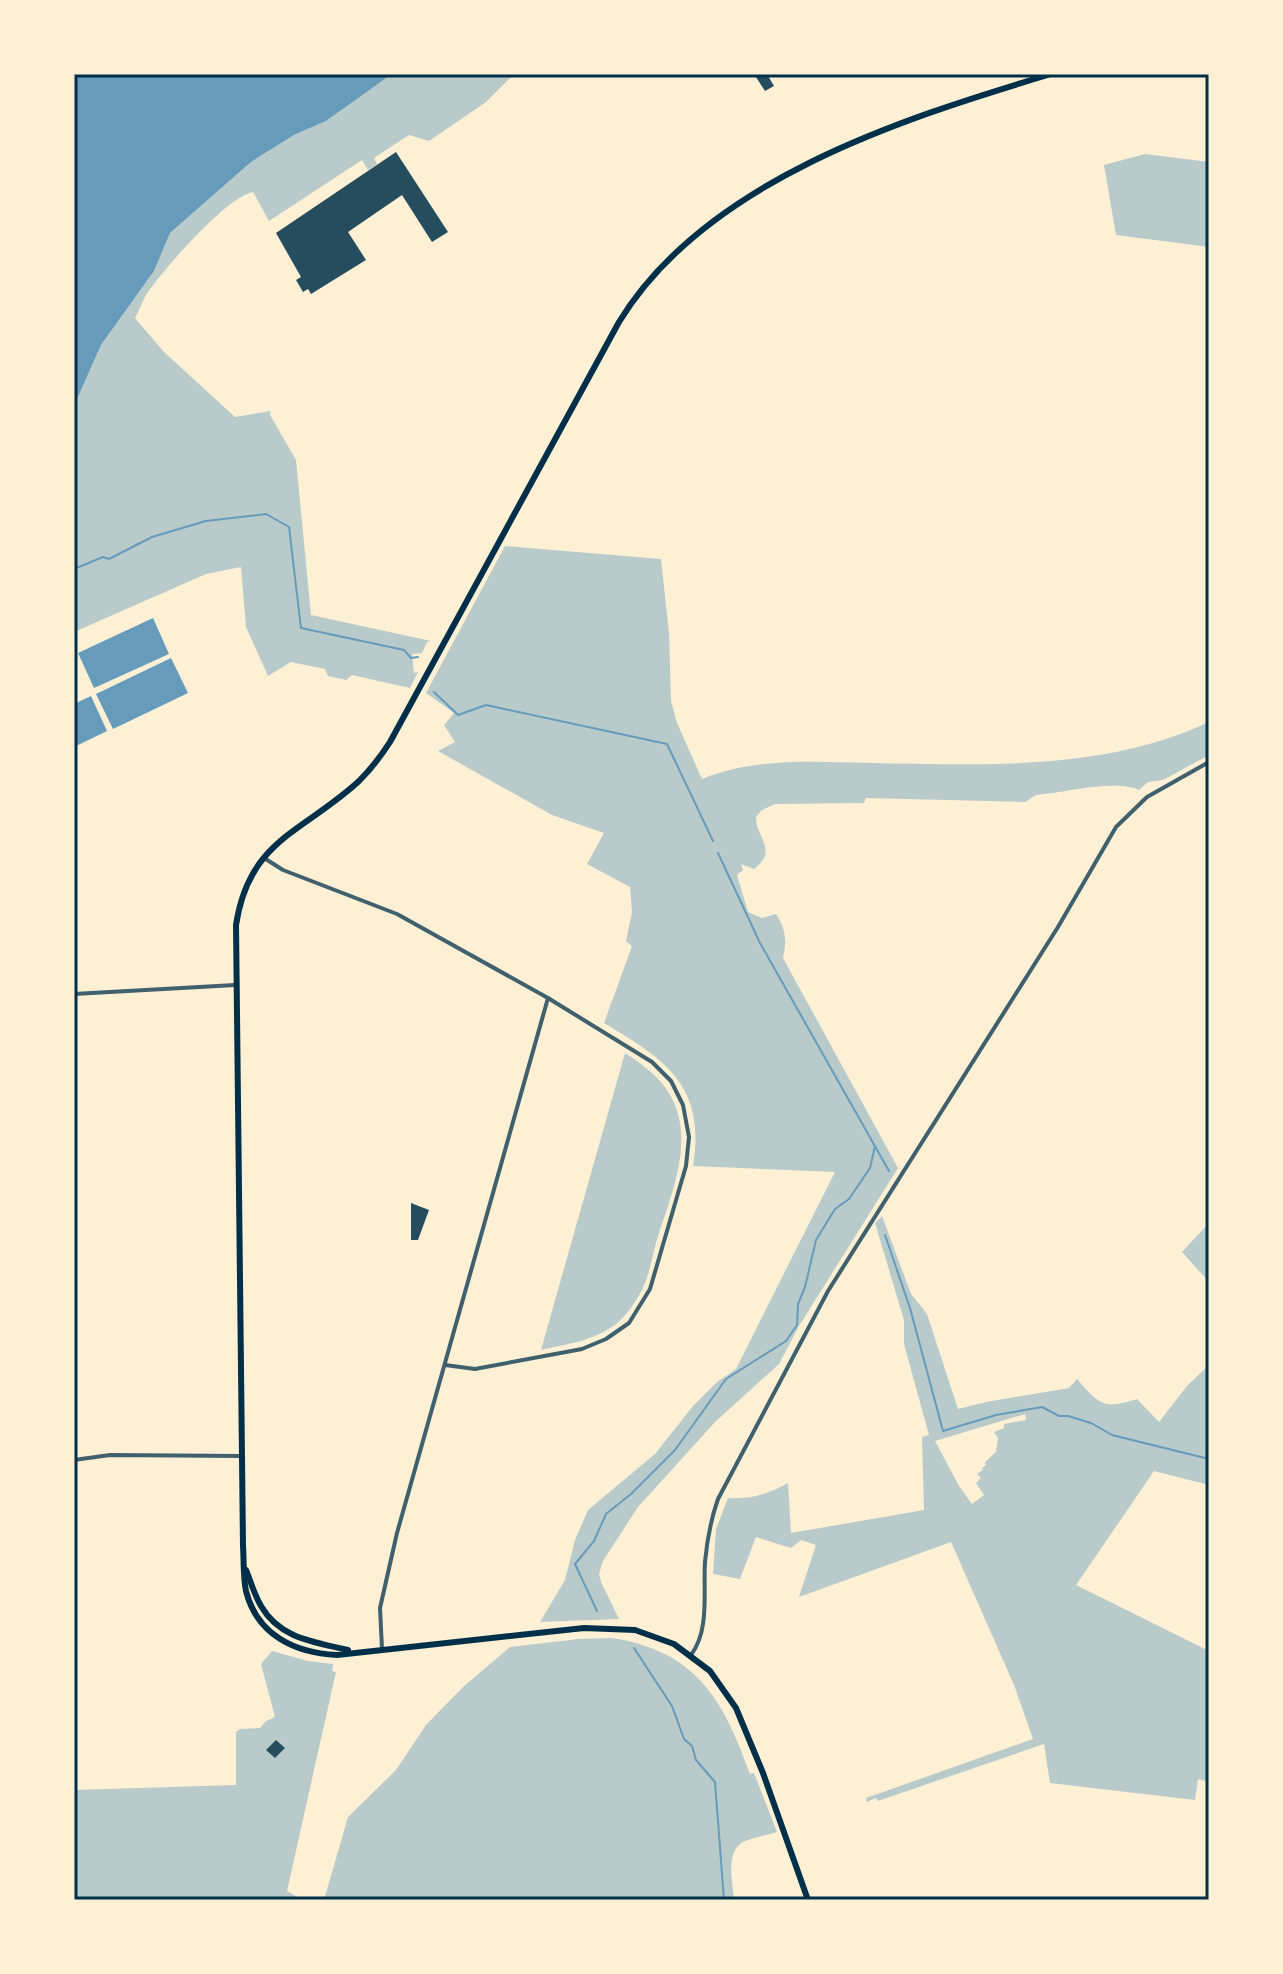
<svg xmlns="http://www.w3.org/2000/svg" width="1283" height="1974" font-family="Spectral,serif">
<style>
.green{fill:#b9caca;fill-rule:evenodd}
.water{fill:#669bbc}
.lines{fill:none;stroke-linecap:round;stroke-linejoin:round}
.stream{stroke:#669bbc;stroke-width:2}
.building{fill:#264d5e}
.minor{stroke:#3f606c;stroke-width:4}
.secondary{stroke:#003049;stroke-width:6}
.neatline{fill:none;stroke:#003049;stroke-width:3}
</style>
<rect width="100%" height="100%" fill="#fdf0d5"/>
<g class="green">
<path d="M392 74H514L486 102 429 141 409 135 374 158 377 164 368 170 362 160 269 221 253 192C226 197 162 271 146 295 142 302 139 311 135 318L164 352 235 417 271 411 270 415 296 460 311 615 431 641 427 642 422 653 412 654 414 673 418 672 410 688 352 675 346 680 328 676 325 669 291 662 268 676 246 627 241 567 206 574 74 632V406L101 345 154 271 170 233 251 162 294 135 326 121Z"/>
<path d="M1145 154 1209 162V247L1116 235 1104 165Z"/>
<path d="M505 546 661 559 669 633 671 701 677 723 702 779C755 757 815 762 871 763 983 765 1105 771 1209 722V755L1163 780 1148 782 1139 790C1115 779 1063 793 1036 795L1025 802 866 798 864 803 775 804 762 810 756 817C756 839 779 850 754 869L741 864 743 870 737 875 748 912 762 918 776 914C786 930 787 940 783 958L898 1168 799 1326 779 1364 715 1422 638 1507 603 1561 599 1574 601 1582 619 1619 540 1622 565 1580 575 1540 588 1510 655 1454 693 1406 717 1382 736 1369 835 1172 693 1166C706 1086 666 1060 604 1023L632 946 626 941 632 912 630 887 587 864 604 833 552 815 438 751 455 742 444 725 454 713 426 693Z"/>
<path d="M625 1053C648 1068 669 1084 677 1111 691 1153 668 1203 656 1243 652 1258 649 1276 642 1290 635 1303 627 1315 616 1324 594 1341 567 1344 541 1350Z"/>
<path d="M882 1216 911 1294 927 1314 958 1409 986 1402 1069 1388 1077 1379C1099 1404 1103 1410 1137 1399L1159 1422 1187 1386 1209 1365V1485L1154 1471 1076 1585 1209 1651V1782L1198 1779 1195 1800 1050 1783 1044 1744 878 1801 876 1798 867 1802 866 1798 1033 1739 1014 1685 951 1542 799 1597 816 1545 801 1540 791 1548 756 1537 740 1579 713 1574 716 1529 728 1498C749 1500 771 1493 788 1483L791 1533 924 1510 922 1437 929 1435 904 1344V1320L875 1223ZM1025 1414 1026 1420 1004 1424V1428L994 1432 998 1438 996 1452 985 1462 986 1465 982 1468 983 1470 977 1474 981 1478 976 1483 984 1495 972 1504 959 1486 935 1441Z"/>
<path d="M1209 1223V1282L1182 1252Z"/>
<path d="M612 1638C696 1651 723 1699 750 1774L754 1773 777 1832C767 1835 755 1837 745 1841 724 1850 733 1882 734 1900H324L348 1817 396 1770 426 1725 463 1687 510 1647 578 1639Z"/>
<path d="M272 1651 308 1661 333 1664 332 1671 336 1672 287 1891 303 1900H74V1790L236 1785V1732L240 1729 260 1728 266 1721 275 1717 261 1664Z"/>
</g>
<g class="water">
<path d="M74 74H392L326 121 294 135 251 162 170 233 154 271 101 345 74 406Z"/>
<path d="M153 618 169 654 94 688 78 653Z"/>
<path d="M171 658 188 693 113 729 96 694Z"/>
<path d="M91 696 107 731 74 747V704Z"/>
</g>
<g class="lines">
<g class="stream">
<path d="M74 569 103 557 109 559 152 537 206 521 266 514 289 527 301 628 404 650 411 658 418 657"/>
<path d="M434 692 458 715 486 705 667 744 713 841"/>
<path d="M718 853 760 943 889 1171"/>
<path d="M885 1235 910 1308 943 1431 996 1415 1042 1407 1059 1416H1068L1091 1423 1112 1435 1209 1459"/>
<path d="M597 1611 575 1564 594 1541 606 1514 631 1494 675 1450 726 1379 786 1341 797 1325 798 1304 805 1287 816 1240 835 1209 849 1199 870 1168 875 1146"/>
<path d="M634 1648 672 1706 684 1739 692 1746 696 1760 715 1782 724 1900"/>
</g>
</g>
<g class="building">
<path d="M754 74H767L774 86 765 91Z"/>
<path d="M396 152 448 232 432 242 402 195 348 232 366 260 311 294 308 289 303 292 296 280 301 277 276 233Z"/>
<path d="M411 1203 429 1210 418 1240H411Z"/>
<path d="M276 1740 285 1748 275 1758 266 1750Z"/>
</g>
<g class="lines">
<g class="minor">
<path d="M264 858 283 870 397 914 548 998 652 1062 671 1081 683 1105 689 1137 686 1166 650 1289 629 1323 606 1339 582 1349 475 1369 445 1365"/>
<path d="M74 994 235 985"/>
<path d="M74 1460 110 1455 241 1456"/>
<path d="M382 1649 380 1608 397 1533 548 998"/>
<path d="M691 1655C710 1630 703 1592 705 1562 707 1540 711 1519 718 1499L828 1291 1058 927 1116 827 1147 797 1209 762"/>
</g>
<g class="secondary">
<path d="M246 1570C251 1582 254 1594 261 1606 280 1639 315 1642 348 1650"/>
<path d="M808 1900 763 1773 736 1708 710 1671 674 1644 635 1630 584 1628 337 1655C295 1653 257 1635 246 1591 243 1577 244 1560 243 1546L236 925C249 839 304 832 359 781 371 769 381 756 390 742L619 322C705 181 901 119 1051 74"/>
</g>
</g>
<rect width="1283" height="1974" fill="none" stroke="#fdf0d5" stroke-width="152"/>
<rect x="76" y="76" width="1131" height="1822" class="neatline"/>
</svg>
